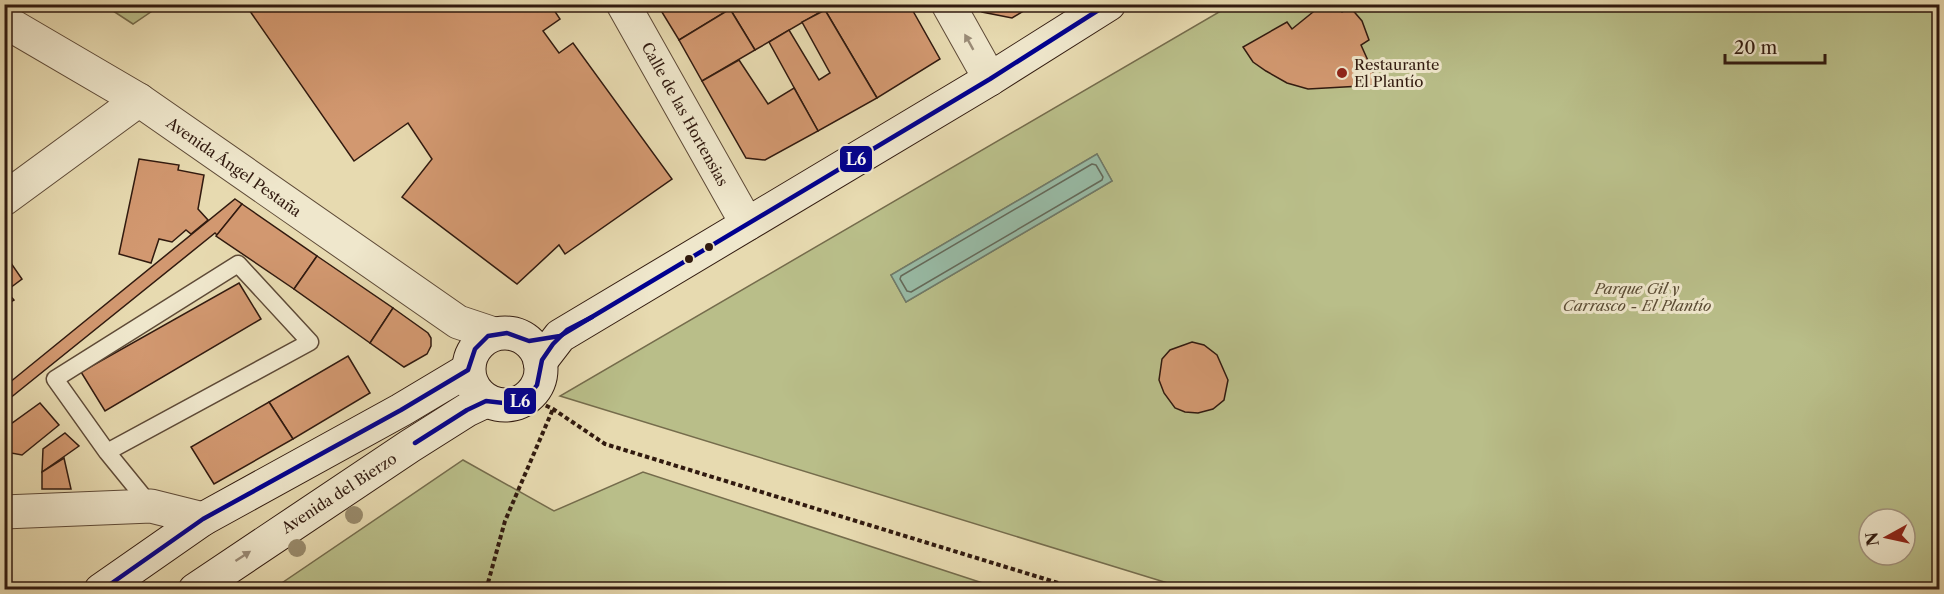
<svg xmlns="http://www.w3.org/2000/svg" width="1944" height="594" font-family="'Libre Caslon Text',serif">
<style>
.green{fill:#b9be89;stroke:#756c4c;stroke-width:1.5;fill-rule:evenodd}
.water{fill:#98bba6;stroke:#6f7b6a;stroke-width:1.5}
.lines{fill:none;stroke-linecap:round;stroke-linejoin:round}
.shore{stroke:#646a5a;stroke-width:1.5}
.building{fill:#d29870;stroke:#311a0f;stroke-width:1.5}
.service-casing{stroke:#5e4a37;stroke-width:19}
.minor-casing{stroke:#5e4a37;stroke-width:35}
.secondary-casing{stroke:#311a0f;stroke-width:35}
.path{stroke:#311a0f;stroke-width:4;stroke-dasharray:4.5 3;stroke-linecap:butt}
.service{stroke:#efe7cc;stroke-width:16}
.minor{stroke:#efe7cc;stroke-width:33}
.secondary{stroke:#efe7cc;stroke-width:33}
.bus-1-casing{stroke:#efe7cc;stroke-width:9}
.bus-1{stroke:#000090;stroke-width:4.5}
.tree{fill:#998b6c}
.oneway{fill:#9a8b77}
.poi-dot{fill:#8f2418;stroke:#efe7cc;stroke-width:2}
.bus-dot{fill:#311a0f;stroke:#efe7cc;stroke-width:2}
.labels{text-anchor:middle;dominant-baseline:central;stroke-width:6;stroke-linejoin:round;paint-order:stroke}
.poi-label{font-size:15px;fill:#311a0f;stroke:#efe7cc;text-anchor:start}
.street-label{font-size:15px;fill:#311a0f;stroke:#efe7cc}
.park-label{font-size:15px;font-style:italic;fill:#5a4b34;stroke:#efe7cc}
.line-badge{stroke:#efe7cc;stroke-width:2}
.badge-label{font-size:16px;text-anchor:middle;font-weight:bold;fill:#fff}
</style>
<rect width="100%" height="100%" fill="#e7dab0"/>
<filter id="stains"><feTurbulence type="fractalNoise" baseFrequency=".00333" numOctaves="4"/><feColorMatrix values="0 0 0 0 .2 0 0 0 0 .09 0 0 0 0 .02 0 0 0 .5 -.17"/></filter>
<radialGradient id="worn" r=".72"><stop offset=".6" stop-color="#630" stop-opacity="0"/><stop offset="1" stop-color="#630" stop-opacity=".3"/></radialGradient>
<g class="green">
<path d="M104 5V4L161 5 133 24Z"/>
<path d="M1231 5H1939V589H1187L560 396ZM1097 154 1112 181 906 302 891 275ZM1869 519H1905V555H1869Z"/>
<path d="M463 460 554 511 643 472 1001 589H273Z"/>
</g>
<path class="water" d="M1097 154 1112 181 906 302 891 275Z"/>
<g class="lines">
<path class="shore" d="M1092 164 1096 165 1103 177 1102 180 911 292 907 291 900 279 901 276Z"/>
</g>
<g class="building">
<path d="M245 4H550L560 19 543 31 559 53 573 43 672 179 565 254 559 245 517 284 402 197 432 159 408 123 354 161Z"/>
<path d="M657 4H727L730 9 679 40Z"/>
<path d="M727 4H834L755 50Z"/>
<path d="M834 4H909L940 59 877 98 825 10Z"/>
<path d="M978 4H1035L1012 18 982 12Z"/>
<path d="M1323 4H1336L1342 12 1350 7 1362 21 1369 40 1361 45 1379 85 1308 89 1287 83 1266 71 1253 62 1243 47 1287 22 1292 29Z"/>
<path d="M730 9 755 50 702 81 679 40Z"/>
<path d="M825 10 877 98 818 131 769 42 789 30 819 80 830 73 802 22Z"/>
<path d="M739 60 768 104 794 88 818 131 765 160 746 158 702 81Z"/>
<path d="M139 159 179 165 178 170 204 175 198 209 208 220 191 234 186 230 172 242 159 239 151 263 119 254Z"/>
<path d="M235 199 242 204 217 235 215 233 4 403V387Z"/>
<path d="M242 204 317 256 294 289 216 236Z"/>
<path d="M4 253 22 279 6 291 14 300 4 306Z"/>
<path d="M317 256 393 308 370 343 294 289Z"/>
<path d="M239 283 261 319 105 411 81 372Z"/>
<path d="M393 308 428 333 431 338V346L427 354 404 367 370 343Z"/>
<path d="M1192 342 1204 345 1217 355 1228 380 1224 400 1213 409 1198 413 1185 412 1175 408 1164 393 1159 380 1162 359 1170 350Z"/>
<path d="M348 356 370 393 293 439 269 402Z"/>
<path d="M269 402 293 439 214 484 191 447Z"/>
<path d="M40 403 59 425 22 455 6 452 4 459V429Z"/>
<path d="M65 433 79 446 42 472 43 449Z"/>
<path d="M64 458 71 489H42V472Z"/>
</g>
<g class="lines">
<defs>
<path id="service" d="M107 452 310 342 238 264 55 379 107 452 151 506"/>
<g id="minor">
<path d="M623 4 747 224"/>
<path d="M948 4 990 79"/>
<path d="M4 21 139 100 458 322 494 334"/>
<path d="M4 199 139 100"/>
<path d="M4 512 151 506 203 519"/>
</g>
<g id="secondary">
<circle cx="505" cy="369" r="36"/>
<path d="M540 362 560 336 990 79 1109 4"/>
<path d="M101 590 203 519 401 410 468 370"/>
<path d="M195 590 410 446 467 410 486 401"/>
</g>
</defs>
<use href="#service" class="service-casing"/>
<use href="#minor" class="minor-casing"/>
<use href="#secondary" class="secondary-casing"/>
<g class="path">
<path d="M519 404 530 398 553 409 605 444 1081 590"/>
<path d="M486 590 505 521 553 409"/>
</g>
<use href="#service" class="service"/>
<use href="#minor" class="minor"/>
<use href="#secondary" class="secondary"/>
<defs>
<g id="bus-1">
<path d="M415 443 467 410 486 401 512 404 527 398 537 385 542 360 553 344 567 330 592 317"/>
<path d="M102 590 203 519 401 410 468 370 475 349 488 336 507 333 529 341 560 336 990 79 1108 4"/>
</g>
</defs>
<use href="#bus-1" class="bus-1-casing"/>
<use href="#bus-1" class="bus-1"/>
</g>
<g class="tree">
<circle cx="354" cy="515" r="9"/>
<circle cx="297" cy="548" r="9"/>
</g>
<defs><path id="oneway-solid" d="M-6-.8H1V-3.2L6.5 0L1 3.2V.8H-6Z" transform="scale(1.5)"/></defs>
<g class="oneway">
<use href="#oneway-solid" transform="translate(969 42) rotate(-119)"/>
<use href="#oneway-solid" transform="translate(243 556) rotate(-33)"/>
</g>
<circle class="poi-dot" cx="1342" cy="73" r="6"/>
<g class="bus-dot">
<circle cx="709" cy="247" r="5"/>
<circle cx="689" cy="259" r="5"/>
</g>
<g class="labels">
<g class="poi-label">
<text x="1354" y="64">Restaurante<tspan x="1354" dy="17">El Plantío</tspan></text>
</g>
<g class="street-label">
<text transform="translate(685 114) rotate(61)">Calle de las Hortensias</text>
<text transform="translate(234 167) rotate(35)">Avenida Ángel Pestaña</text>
<text transform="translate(339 493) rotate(-33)">Avenida del Bierzo</text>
</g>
<g class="park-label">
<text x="1637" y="288">Parque Gil y<tspan x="1637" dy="17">Carrasco - El Plantío</tspan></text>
</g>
</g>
<g class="line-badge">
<rect x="839" y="145" width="34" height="28" rx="6" fill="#000090"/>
<rect x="503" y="387" width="34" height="28" rx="6" fill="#000090"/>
</g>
<g class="badge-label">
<text x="856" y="165">L6</text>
<text x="520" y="407">L6</text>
</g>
<rect width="1944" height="594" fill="none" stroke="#e7dab0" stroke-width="24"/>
<rect x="6" y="6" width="1932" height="582" fill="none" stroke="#311a0f" stroke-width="3"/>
<rect x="12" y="12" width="1920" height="570" fill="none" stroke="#311a0f" stroke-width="1.5"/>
<g transform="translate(1887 537) rotate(262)"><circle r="28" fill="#efe7cc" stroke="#a39580" stroke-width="1.5"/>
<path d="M0-4.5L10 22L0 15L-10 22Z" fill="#8f2418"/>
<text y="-9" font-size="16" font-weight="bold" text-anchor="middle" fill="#311a0f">N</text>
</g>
<path d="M1725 54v9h100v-9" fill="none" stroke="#311a0f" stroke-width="3"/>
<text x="1734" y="54" font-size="18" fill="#311a0f" stroke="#efe7cc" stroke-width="4.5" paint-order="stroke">20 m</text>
<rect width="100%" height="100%" filter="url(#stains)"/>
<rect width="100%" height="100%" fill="url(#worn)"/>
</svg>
